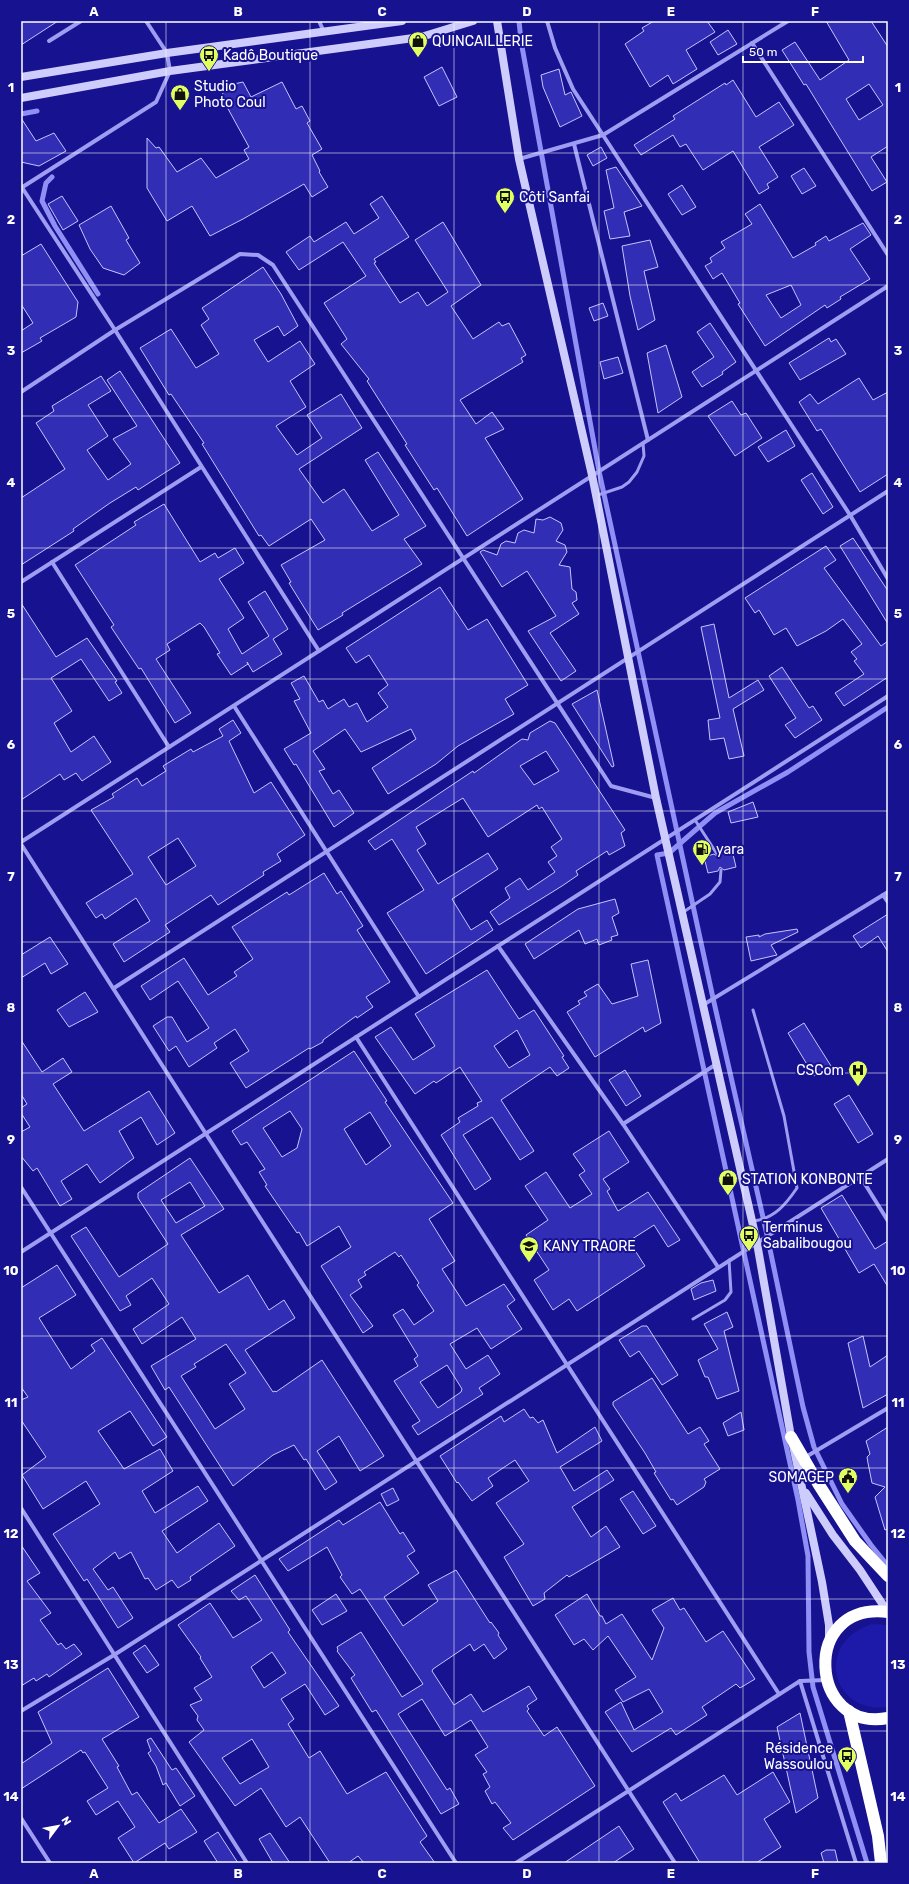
<svg xmlns="http://www.w3.org/2000/svg" width="909" height="1884" font-family="Rubik,sans-serif">
<style>
.green{fill:#1d1aaa}
.lines{fill:none;stroke-linecap:round;stroke-linejoin:round}
.stream{stroke:#908ff5;stroke-width:5}
.building{fill:#312db4;stroke:#c6c4fd;fill-rule:evenodd}
.lane{stroke:#9f9df2;stroke-width:3}
.street{stroke:#9f9df2;stroke-width:4}
.secondary{stroke:#ceccfc;stroke-width:8}
.highway{stroke:#fff;stroke-width:12}
.grid{fill:none;stroke:#fff;stroke-width:1;stroke-opacity:0.55}
.labels{text-anchor:middle;dominant-baseline:central;stroke-width:4;stroke-linejoin:round;paint-order:stroke}
.poi-label{font-size:14px;fill:#fff;stroke:#171290;text-anchor:start}
.neatline{fill:none;stroke:#fff;stroke-width:1.5}
.grid-label{font-size:13px;text-anchor:middle;font-weight:bold;fill:#fff}
</style>
<rect width="100%" height="100%" fill="#171290"/>
<path class="green" d="M872 1624 888 1625V1707C832 1715 813 1643 872 1624Z"/>
<g class="lines">
<g class="stream">
<path d="M519 21 521 41 599 471 713 998 767 1235 803 1407 814 1447 842 1504 871 1545 888 1566"/>
<path d="M21 114 37 111"/>
<path d="M52 177 46 183 42 201 55 226 98 294"/>
<path d="M867 1863 813 1687 809 1652 808 1556 798 1500 657 855 669 853 715 813 788 772 888 707"/>
</g>
</g>
<g class="building">
<path d="M21 21H58L21 45Z"/>
<path d="M654 21H707L715 32 686 50 697 69 673 84 668 75 650 87 625 44 644 31 642 28Z"/>
<path d="M826 21H871L888 47V146L871 157 887 182 872 191 806 84 804 85 782 50 795 42 820 80 849 60ZM869 84 883 105 859 120 846 99Z"/>
<path d="M728 30 737 44 718 55 710 42Z"/>
<path d="M442 67 457 97 439 106 424 77Z"/>
<path d="M559 69 565 95 571 92 582 116 560 127 543 87 541 75Z"/>
<path d="M733 80 756 117 779 102 794 125 759 147 778 177 767 184 769 188 759 194 733 151 703 170 686 144 680 147 673 135 641 155 634 145 675 119 673 116 725 83 726 85Z"/>
<path d="M243 82 251 97 282 82 296 109 302 106 310 121 307 123 322 149 312 155 320 171 319 172 328 187 312 197 304 184 243 219 210 236 192 206 167 221 147 188V138L156 148 159 147 177 172 201 158 216 178 249 159 244 150 249 147 221 96 223 94 220 87Z"/>
<path d="M21 118 36 141 54 133 66 151 39 166 21 162Z"/>
<path d="M601 147 607 158 593 166 587 155Z"/>
<path d="M616 167 642 206 624 212 630 236 610 239 604 211 614 208 606 170Z"/>
<path d="M804 168 816 186 802 194 791 176Z"/>
<path d="M682 185 696 207 682 215 668 194Z"/>
<path d="M62 196 78 221 63 230 48 204Z"/>
<path d="M382 196 409 237 374 259 376 262 374 263 400 303 418 292 427 306 448 292 415 240 443 222 481 285 451 306 473 339 499 322 502 326 509 323 526 355 521 358 523 362 460 400 476 424 492 412 504 429 485 438 523 499 467 536 437 488 434 490 405 445 407 444 367 381 369 379 341 344 347 339 324 303 366 276 343 242 299 270 286 252 310 236 314 242 346 222 354 234 379 218 370 204Z"/>
<path d="M760 204 793 258 816 245 815 243 826 236 829 241 863 223 871 235 850 249 870 279 840 297 841 299 827 308 825 305 765 346 738 304 740 303 722 273 713 279 705 266 712 262 710 258 725 248 721 242 752 224 745 214ZM791 285 801 305 781 318 766 295Z"/>
<path d="M111 206 129 238 126 240 140 263 124 275 103 268 90 249 79 225Z"/>
<path d="M650 240 658 267 644 271 655 320 638 330 630 296 622 246Z"/>
<path d="M41 244 78 302 76 317 40 338 42 341 21 353V331L33 323 21 304V256Z"/>
<path d="M263 267 281 294 298 326 284 336 278 326 254 340 268 362 300 341 315 364 290 381 306 407 276 426 297 455 322 438 307 415 341 394 362 428 299 469 323 503 344 489 372 531 399 515 365 460 378 452 426 526 404 539 422 564 342 613 343 615 318 630 289 583 291 582 281 565 325 540 311 519 269 546 261 535 259 536 202 444 204 443 171 394 169 395 140 348 171 329 196 368 219 354 201 325 209 319 202 308Z"/>
<path d="M603 303 608 316 594 321 589 308Z"/>
<path d="M710 323 736 362 722 372 723 374 702 387 692 372 714 357 697 332Z"/>
<path d="M829 338 831 342 836 339 846 354 800 380 789 363Z"/>
<path d="M666 345 682 397 658 413 647 353Z"/>
<path d="M618 357 623 373 604 379 600 362Z"/>
<path d="M120 371 180 463 138 490 136 487 110 503 73 529 74 531 21 565V498L65 469 36 423 54 411 52 406 101 376 111 391 88 405 108 436 87 450 108 480 131 464 113 439 137 426 107 380Z"/>
<path d="M859 378 873 400 888 392V474L860 492 821 429 817 431 799 402 810 394 818 404Z"/>
<path d="M732 401 741 415 746 413 762 438 735 456 708 416Z"/>
<path d="M786 430 795 446 768 462 758 447Z"/>
<path d="M812 473 833 507 823 514 801 480Z"/>
<path d="M164 504 200 562 215 553 218 558 235 548 244 563 219 579 244 618 228 629 242 654 269 636 248 602 265 591 288 629 273 639 282 654 253 672 247 662 248 664 231 675 217 654 220 653 204 627 200 623 167 644 170 650 156 659 191 713 175 723 141 668 139 669 111 627 114 625 75 565 136 525 134 522Z"/>
<path d="M550 517 561 523 563 530 556 541 565 545 567 552 559 565 570 567 572 589 576 592 577 600 572 603 579 614 550 633 576 671 561 681 528 631 556 616 527 571 502 587 480 552 483 550 497 555 501 544 506 541 515 543 518 533 524 530 534 533 536 519 543 520Z"/>
<path d="M853 538 888 591V624L840 546Z"/>
<path d="M826 546 836 560 824 568 881 646 888 641V677L844 706 835 693 864 674 854 661 857 659 851 652 862 644 843 619 826 631 797 646 786 628 774 635 759 610 755 613 745 598Z"/>
<path d="M440 587 468 630 487 619 528 685 505 699 514 714 458 746 436 764 388 794 372 768 416 739 411 729 361 752 345 729 313 751 325 769 319 771 333 794 339 790 354 813 334 827 296 764 294 765 284 749 311 733 294 701 300 699 291 683 304 676 319 702 323 700 328 709 344 699 349 707 357 703 367 722 388 707 378 693 388 685 369 655 356 663 346 648Z"/>
<path d="M21 603 56 657 87 638 117 681 115 682 122 693 109 701 81 659 51 678 72 711 54 723 71 752 94 736 111 762 82 781 76 773 64 780 60 774 21 800Z"/>
<path d="M714 624 729 698 758 680 764 690 733 709 744 756 729 759 724 738 710 740 708 720 720 718 701 627Z"/>
<path d="M782 667 809 708 813 706 822 720 795 738 785 725 796 718 769 676Z"/>
<path d="M597 690 614 766 612 767 572 704Z"/>
<path d="M233 720 241 733 229 741 254 793 271 782 305 835 277 854 281 861 263 872 264 875 218 905 211 895 165 925 170 932 124 962 113 944 150 921 136 898 105 919 102 914 96 918 86 903 133 874 91 810 114 797 112 794 137 778 142 786 166 771 163 766 191 749 193 752 223 736 219 729ZM178 838 196 866 166 885 148 857Z"/>
<path d="M550 721 555 723 625 830 621 833 625 846 609 855 607 851 576 871 578 875 562 886 499 925 490 912 510 898 505 888 520 878 528 890 555 872 548 862 557 856 551 847 562 839 542 807 539 809 537 805 488 837 463 798 416 827 426 844 417 850 438 884 488 853 498 869 452 899 471 930 487 920 493 930 426 974 387 913 424 890 392 839 375 850 368 841 473 771 474 773 522 739 528 740 530 733ZM546 751 559 771 534 785 520 766Z"/>
<path d="M753 802 758 817 731 823 728 812Z"/>
<path d="M732 850 736 867 724 870 720 867 718 871 708 873 704 857 714 854 718 857 720 853Z"/>
<path d="M324 873 337 894 341 891 363 926 357 930 390 982 366 997 373 1007 357 1018 356 1016 323 1040V1042L310 1049 309 1048 246 1088 230 1063 249 1051 235 1029 214 1043 217 1048 189 1067 176 1046 169 1051 153 1026 167 1017H172L187 1042 209 1028 178 981 150 1000 141 986 184 958 208 995 237 976 234 972 253 959 232 927 287 892 289 895Z"/>
<path d="M615 899 619 913 612 917 618 935 611 937 612 940 599 945 597 939 585 944 579 930 534 959 525 944 578 909Z"/>
<path d="M888 914V952L878 936 861 948 853 936Z"/>
<path d="M797 929 798 932 771 945 777 955 751 961 746 937 759 935V937L765 934Z"/>
<path d="M50 937 68 964 51 974 45 963 21 978V955Z"/>
<path d="M648 960 661 1023 645 1032 643 1027 595 1057 567 1012 580 1004 578 1001 587 996 584 992 598 984 612 1004 638 996 631 964Z"/>
<path d="M487 970 519 1019 534 1010 564 1056 562 1057 569 1068 557 1076 550 1067 501 1100 534 1151 520 1160 492 1117 463 1135 491 1179 475 1190 441 1135 460 1122 458 1118 478 1106 477 1103 482 1101 460 1067 436 1083 434 1081 415 1094 375 1037 391 1027 413 1060 435 1046 415 1014ZM517 1030 530 1055 509 1068 494 1046Z"/>
<path d="M85 992 98 1012 69 1027 57 1010Z"/>
<path d="M804 1023 831 1066 814 1076 788 1033Z"/>
<path d="M21 1040 42 1072 63 1058 72 1072 53 1084 84 1131 149 1091 175 1133 157 1145 141 1117 119 1131 134 1158 100 1183 87 1164 61 1181 72 1199 60 1206 37 1168 33 1171 21 1156V1132L30 1127 21 1113V1108L27 1104 21 1094Z"/>
<path d="M354 1051 387 1101 385 1102 453 1203 429 1219 455 1261 442 1269 466 1306 504 1284 515 1300 507 1306 522 1329 491 1349 477 1328 450 1344 466 1369 488 1355 500 1374 479 1388 483 1394 418 1435 412 1426 420 1421 394 1381 418 1366 414 1359 418 1356 393 1315 403 1309 414 1325 434 1311 417 1285 419 1283 401 1255 399 1257 395 1252 364 1272 366 1275 358 1280 362 1287 350 1295 373 1326 363 1333 321 1266 351 1247 339 1226 307 1246 299 1232 297 1233 265 1186 267 1185 259 1172 265 1169 247 1142 241 1145 232 1131ZM290 1111 302 1129 297 1148 282 1157 263 1128ZM370 1112 391 1146 366 1165 344 1129ZM447 1365 462 1389 461 1392 438 1408 420 1382Z"/>
<path d="M625 1070 641 1096 626 1106 609 1080Z"/>
<path d="M849 1095 873 1134 858 1143 834 1104Z"/>
<path d="M609 1131 629 1162 603 1179 610 1189 607 1191 618 1211 648 1192 680 1240 668 1247 654 1225 629 1241 645 1266 577 1311 569 1299 553 1310 534 1280 549 1270 526 1235 548 1220 525 1186 546 1172 570 1208 592 1194 579 1175 585 1171 573 1154Z"/>
<path d="M190 1158 224 1209 181 1235 219 1293 248 1275 269 1310 284 1300 295 1318 245 1350 273 1392 275 1391 276 1392 322 1360 384 1456 360 1471 339 1436 317 1451 337 1482 325 1490 306 1459 304 1460 294 1445 273 1455 233 1486 169 1387 165 1390 151 1366 196 1339 182 1317 142 1344 133 1329 169 1304 152 1278 126 1296 131 1305 120 1311 71 1236 86 1227 119 1277 168 1244 138 1198V1193ZM190 1182 205 1206 176 1223 161 1200ZM226 1344 246 1373 229 1384 245 1409 215 1429 181 1376 196 1367 194 1364Z"/>
<path d="M842 1195 875 1249 888 1241V1287L874 1264 859 1273 821 1208Z"/>
<path d="M57 1265 76 1295 39 1318 71 1369 95 1351 91 1345 102 1338 167 1437 153 1446 130 1411 98 1431 124 1469 160 1449 173 1471 142 1491 155 1513 198 1486 208 1501 162 1531 177 1553 219 1523 235 1546 190 1577 191 1580 178 1588 172 1580 156 1590 148 1578 145 1579 131 1552 119 1559 115 1552 93 1569 108 1590 113 1587 133 1618 118 1628 87 1579 84 1581 53 1534 100 1504 86 1481 43 1509 22 1475 46 1457 21 1420V1400L28 1397 21 1387V1288Z"/>
<path d="M713 1280 716 1291 694 1300 691 1289 701 1283Z"/>
<path d="M727 1312 733 1327 724 1331 739 1391 717 1399 708 1377H705L698 1360 718 1349 704 1324Z"/>
<path d="M642 1326H647L678 1375 662 1385 639 1351 630 1357 619 1340Z"/>
<path d="M863 1336 870 1367 888 1355V1394L863 1408 848 1343Z"/>
<path d="M652 1378 688 1434 700 1427 709 1441 704 1444 720 1469 704 1479 706 1482 704 1487 677 1505 673 1499 671 1500 654 1473 656 1472 645 1453 613 1405V1402Z"/>
<path d="M524 1409 530 1418 533 1417 538 1423 543 1420 557 1453 595 1427 602 1441 560 1467 574 1491 607 1470 614 1480 572 1507 591 1537 606 1526 620 1547 569 1577 567 1575 544 1593 545 1599 533 1606 504 1557 524 1544 496 1503 529 1481 515 1460 488 1478 493 1486 472 1501 458 1482 457 1483 440 1456 501 1416 504 1422Z"/>
<path d="M741 1412 744 1430 728 1436 723 1423Z"/>
<path d="M888 1427V1529L885 1530 875 1497 885 1487 872 1483 868 1463 867 1457 870 1454 866 1441Z"/>
<path d="M393 1488 399 1500 387 1506 381 1494Z"/>
<path d="M633 1491 656 1526 643 1534 620 1499Z"/>
<path d="M380 1502 400 1534 403 1532 415 1551 407 1556 419 1573 384 1597 403 1626 438 1601 428 1585 456 1570 490 1623 491 1622 499 1633 498 1635 507 1649 494 1659 484 1644 474 1651 470 1644 433 1669 432 1671 454 1705 471 1694 483 1712 529 1686 537 1699 528 1705 527 1706 529 1709 527 1711 544 1736 557 1727 595 1786 513 1840 503 1828 511 1823 495 1802 492 1804 485 1791 490 1787 483 1774 487 1772 475 1755 488 1747 471 1720 445 1736 422 1699 398 1714 447 1790 450 1788 459 1804 441 1814 376 1710 372 1712 351 1678 355 1675 337 1651 338 1650 337 1647 361 1632 402 1697 423 1684 360 1589 352 1594 340 1577 342 1575 327 1547 288 1571 279 1559 339 1520 343 1525Z"/>
<path d="M21 1545 40 1573 27 1581 51 1613 40 1620 58 1645 61 1643 66 1649 74 1644 82 1654 49 1677 47 1674 36 1681 34 1678 21 1686Z"/>
<path d="M255 1575 290 1630 288 1632 339 1706 325 1715 305 1684 281 1699 294 1719 288 1724 309 1758 320 1751 347 1794 386 1772 427 1836 420 1842 435 1863H364L358 1856 348 1863H330L300 1817 286 1827 261 1788 235 1806 189 1742 204 1730 197 1720 198 1716 190 1705 202 1700 194 1688 212 1677 200 1658 201 1657 178 1625 210 1603 233 1638 262 1620 246 1596 239 1600 231 1591ZM272 1652 286 1673 264 1688 251 1667ZM252 1739 269 1767 240 1784 222 1758Z"/>
<path d="M336 1594 347 1611 322 1625 312 1610Z"/>
<path d="M587 1594 600 1616H602L606 1624 622 1614 652 1660 664 1628 652 1610 673 1598 680 1610 684 1608 706 1642 723 1631 755 1679 740 1688 736 1684 702 1707 707 1715 676 1735 671 1728 632 1752 605 1712 621 1702 634 1730 663 1712 649 1689 623 1702 615 1690 636 1677 608 1636 593 1650 584 1639 574 1645 555 1615Z"/>
<path d="M145 1645 159 1665 147 1673 133 1653Z"/>
<path d="M108 1668 139 1717 102 1739 119 1766 117 1767 132 1795 137 1792 159 1823 181 1809 197 1832 169 1849 165 1843 134 1863 118 1838 135 1827 118 1801 96 1815 87 1801 108 1788 85 1752 83 1753 81 1750 21 1789V1764L52 1743 38 1712Z"/>
<path d="M800 1713 818 1798 796 1813 777 1727Z"/>
<path d="M151 1738 172 1770 176 1768 195 1796 180 1806 166 1783 163 1785 156 1766 148 1753 151 1751 147 1740Z"/>
<path d="M773 1772 790 1802 764 1819 781 1847 756 1863H700L663 1802 676 1793 681 1801 724 1775 737 1795Z"/>
<path d="M619 1826 634 1849 613 1863H564Z"/>
<path d="M218 1832 238 1863H218L204 1841Z"/>
<path d="M270 1833 290 1863H273L259 1839Z"/>
<path d="M826 1850H835L838 1863H824L821 1853Z"/>
</g>
<g class="lines">
<g class="lane">
<path d="M598 495 622 487 629 482 637 472 644 456 643 443"/>
<path d="M695 820 717 854"/>
<path d="M682 913 710 894 720 882 721 870"/>
<path d="M753 1010 784 1116 797 1188C786 1204 775 1218 754 1221"/>
<path d="M693 1319 725 1300 731 1292 729 1260"/>
</g>
<g class="street">
<path d="M319 21 324 32"/>
<path d="M547 21 555 48 573 89 850 515 888 579"/>
<path d="M49 41 81 21"/>
<path d="M752 43 888 255"/>
<path d="M574 144 648 440"/>
<path d="M519 159 603 135 788 21"/>
<path d="M21 186 115 330 319 651"/>
<path d="M21 188 156 102 170 71 167 53 146 21"/>
<path d="M21 392 115 330 240 254 258 255 273 265 611 786 656 798"/>
<path d="M52 562 169 747"/>
<path d="M21 582 201 467"/>
<path d="M234 706 419 997"/>
<path d="M21 842 888 286"/>
<path d="M21 844 206 1134 675 1863"/>
<path d="M883 895 888 902"/>
<path d="M498 946 623 1124 718 1267"/>
<path d="M114 988 888 491"/>
<path d="M703 1005 888 892"/>
<path d="M356 1037 779 1694"/>
<path d="M623 1124 715 1065"/>
<path d="M860 1176 888 1221"/>
<path d="M21 1187 456 1863"/>
<path d="M21 1252 888 696"/>
<path d="M804 1458 888 1408"/>
<path d="M21 1508 247 1863"/>
<path d="M800 1681 856 1863"/>
<path d="M21 1711 114 1655 888 1159"/>
<path d="M21 1818 50 1863"/>
<path d="M516 1863 800 1681 826 1680"/>
</g>
<g class="secondary">
<path d="M497 21 519 159 592 475 656 798 757 1243 790 1431 822 1582 829 1625V1641"/>
<path d="M21 77 167 53 402 21"/>
<path d="M21 98 170 71 421 37 473 21"/>
<path d="M806 1493 833 1535 860 1570 887 1611"/>
</g>
<g class="highway">
<path d="M791 1437 819 1485 855 1541 888 1576"/>
<path d="M888 1612C800 1601 809 1733 888 1718"/>
<path d="M849 1711 878 1836 881 1863"/>
</g>
</g>
<path class="grid" d="M166 21V1863M310 21V1863M454 21V1863M599 21V1863M743 21V1863M21 153H888M21 285H888M21 416H888M21 548H888M21 679H888M21 811H888M21 942H888M21 1073H888M21 1205H888M21 1336H888M21 1468H888M21 1599H888M21 1731H888"/>
<defs>
<symbol id="shop-pin" viewBox="-11 -11 22 30"><path d="M0 17L-7.5 6A9.5 9.5 0 1 1 7.5 6Z" fill="#e1ff5e" stroke="#171290"/><path d="M-5-2.5h2.3a2.7 3.5 0 0 1 5.4 0H5L5.5 6h-11ZM-1.5-2.5h3a1.5 2.3 0 0 0-3 0Z" fill="#111"/></symbol>
<symbol id="bus-pin" viewBox="-11 -11 22 30"><path d="M0 17L-7.5 6A9.5 9.5 0 1 1 7.5 6Z" fill="#e1ff5e" stroke="#171290"/><path d="M-5-6H5V4H4V6H2V4H-2V6H-4V4H-5ZM-3.5-4V0h7V-4ZM-3.5 1.2v1.5H-2V1.2ZM2 1.2v1.5H3.5V1.2Z" fill="#111"/></symbol>
<symbol id="fuel-pin" viewBox="-11 -11 22 30"><path d="M0 17L-7.5 6A9.5 9.5 0 1 1 7.5 6Z" fill="#e1ff5e" stroke="#171290"/><path d="M-5.5-6h7V0h2V4h1.3V-2.5L3-4.5l.8-.8L6-3V5H2.5V1h-1V6h-7ZM-4.2-4.7v3.2H.2V-4.7Z" fill="#111"/></symbol>
<symbol id="hospital-pin" viewBox="-11 -11 22 30"><path d="M0 17L-7.5 6A9.5 9.5 0 1 1 7.5 6Z" fill="#e1ff5e" stroke="#171290"/><path d="M-5-5h3v3.5h4V-5h3V5h-3V1.5h-4V5h-3Z" fill="#111"/></symbol>
<symbol id="school-pin" viewBox="-11 -11 22 30"><path d="M0 17L-7.5 6A9.5 9.5 0 1 1 7.5 6Z" fill="#e1ff5e" stroke="#171290"/><path d="M0-5L7-2L0 1L-7-2ZM-4 1L0 2.5L4 1V4Q0 6-4 4Z" fill="#111"/></symbol>
<symbol id="civic-pin" viewBox="-11 -11 22 30"><path d="M0 17L-7.5 6A9.5 9.5 0 1 1 7.5 6Z" fill="#e1ff5e" stroke="#171290"/><path d="M-.6-6.5H3V-4.5H.6V-3L4-1V1h2V6H-6V1h2V-1L-.6-3ZM-1.2 2.5V6h2.4V2.5Z" fill="#111"/></symbol>
</defs>
<g fill-rule="evenodd">
<use href="#shop-pin" x="407" y="30" width="22" height="30"/>
<use href="#bus-pin" x="198" y="44" width="22" height="30"/>
<use href="#shop-pin" x="169" y="83" width="22" height="30"/>
<use href="#bus-pin" x="494" y="186" width="22" height="30"/>
<use href="#fuel-pin" x="691" y="838" width="22" height="30"/>
<use href="#hospital-pin" x="847" y="1059" width="22" height="30"/>
<use href="#shop-pin" x="717" y="1168" width="22" height="30"/>
<use href="#bus-pin" x="738" y="1224" width="22" height="30"/>
<use href="#school-pin" x="518" y="1235" width="22" height="30"/>
<use href="#civic-pin" x="837" y="1466" width="22" height="30"/>
<use href="#bus-pin" x="836" y="1745" width="22" height="30"/>
</g>
<g class="labels">
<g class="poi-label">
<text x="432" y="41">QUINCAILLERIE</text>
<text x="223" y="55">Kadô Boutique</text>
<text x="194" y="86">Studio<tspan x="194" dy="16">Photo Coul</tspan></text>
<text x="519" y="197">Côti Sanfai</text>
<text x="716" y="849">yara</text>
<text x="844" y="1070" text-anchor="end">CSCom</text>
<text x="742" y="1179">STATION KONBONTE</text>
<text x="763" y="1227">Terminus<tspan x="763" dy="16">Sabalibougou</tspan></text>
<text x="543" y="1246">KANY TRAORE</text>
<text x="834" y="1477" text-anchor="end">SOMAGEP</text>
<text x="833" y="1748" text-anchor="end">Résidence<tspan x="833" dy="16">Wassoulou</tspan></text>
</g>
</g>
<rect width="909" height="1884" fill="none" stroke="#171290" stroke-width="44"/>
<g transform="translate(58 1826) rotate(58)" stroke="#171290" stroke-width="3" paint-order="stroke">
<path d="M0-3L7 15L0 10L-7 15Z" fill="#ffffff"/>
<text y="-6" font-size="11" font-weight="bold" text-anchor="middle" fill="#ffffff">N</text>
</g>
<path d="M743 56v6h120v-6" fill="none" stroke="#ffffff" stroke-width="2"/>
<text x="749" y="56" font-size="12" fill="#ffffff" stroke="#171290" stroke-width="3" paint-order="stroke">50 m</text>
<rect x="22" y="22" width="865" height="1840" class="neatline"/>
<g class="grid-label">
<text x="94" y="16">A</text>
<text x="238" y="16">B</text>
<text x="382" y="16">C</text>
<text x="527" y="16">D</text>
<text x="671" y="16">E</text>
<text x="815" y="16">F</text>
<text x="11" y="92">1</text>
<text x="898" y="92">1</text>
<text x="11" y="224">2</text>
<text x="898" y="224">2</text>
<text x="11" y="355">3</text>
<text x="898" y="355">3</text>
<text x="11" y="487">4</text>
<text x="898" y="487">4</text>
<text x="11" y="618">5</text>
<text x="898" y="618">5</text>
<text x="11" y="749">6</text>
<text x="898" y="749">6</text>
<text x="11" y="881">7</text>
<text x="898" y="881">7</text>
<text x="11" y="1012">8</text>
<text x="898" y="1012">8</text>
<text x="11" y="1144">9</text>
<text x="898" y="1144">9</text>
<text x="11" y="1275">10</text>
<text x="898" y="1275">10</text>
<text x="11" y="1407">11</text>
<text x="898" y="1407">11</text>
<text x="11" y="1538">12</text>
<text x="898" y="1538">12</text>
<text x="11" y="1669">13</text>
<text x="898" y="1669">13</text>
<text x="11" y="1801">14</text>
<text x="898" y="1801">14</text>
<text x="94" y="1878">A</text>
<text x="238" y="1878">B</text>
<text x="382" y="1878">C</text>
<text x="527" y="1878">D</text>
<text x="671" y="1878">E</text>
<text x="815" y="1878">F</text>
</g>
</svg>
